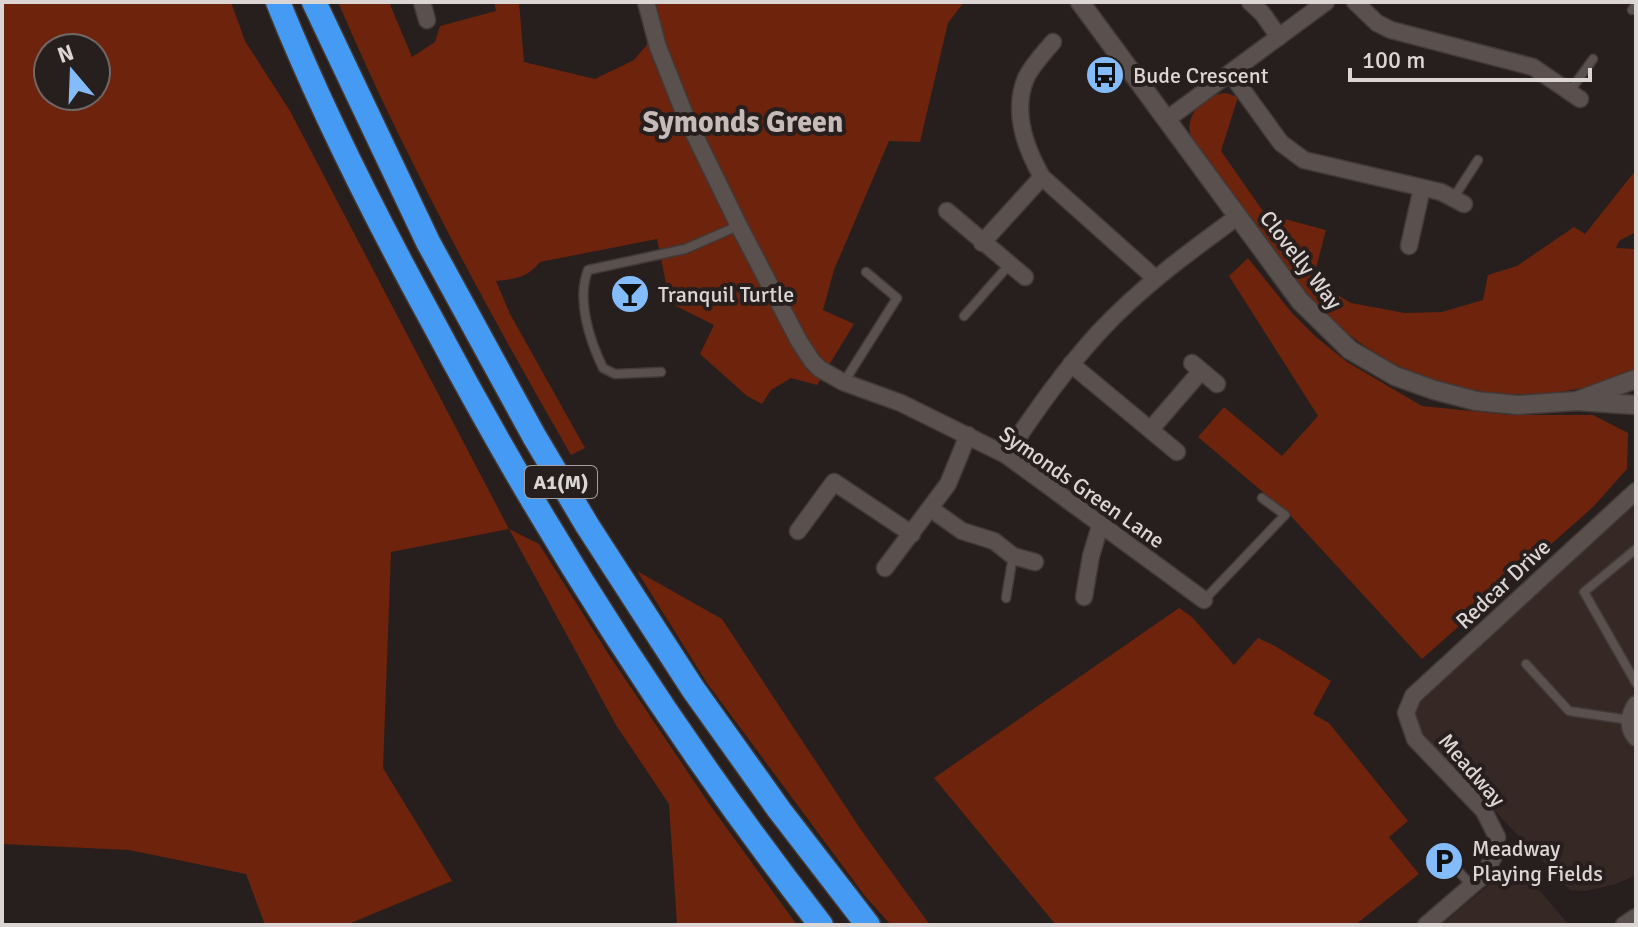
<svg xmlns="http://www.w3.org/2000/svg" width="1638" height="927" font-family="Signika,sans-serif">
<style>
.built{fill:#362925}
.green{fill:#6d230c;fill-rule:evenodd}
.lines{fill:none;stroke-linecap:round;stroke-linejoin:round}
.service-casing{stroke:#413a38;stroke-width:11}
.minor-casing{stroke:#413a38;stroke-width:19}
.tertiary-casing{stroke:#413a38;stroke-width:21}
.motorway-casing{stroke:#413a38;stroke-width:27}
.service{stroke:#5a514e;stroke-width:8}
.minor{stroke:#5a514e;stroke-width:16}
.tertiary{stroke:#5a514e;stroke-width:18}
.motorway{stroke:#459bf4;stroke-width:24}
.labels{text-anchor:middle;dominant-baseline:central;stroke-width:8;stroke-linejoin:round;paint-order:stroke}
.shield{fill:#271f1d;stroke:#a59e9d;stroke-width:2}
.shield-label{font-size:20px;font-weight:bold;fill:#dbd5d4}
.poi-label{font-size:22px;fill:#dbd5d4;stroke:#271f1d;text-anchor:start}
.street-label{font-size:22px;fill:#dbd5d4;stroke:#271f1d}
.district-label{font-size:30px;font-weight:bold;fill:#c6bbb8;stroke:#271f1d}
</style>
<rect width="100%" height="100%" fill="#271f1d"/>
<g class="built">
<path d="M1636 503V875L1616 884 1586 891 1570 890 1419 731 1413 717 1418 702Z"/>
<path d="M1515 862 1569 925H1441L1503 873Z"/>
</g>
<g class="green">
<path d="M2 2H231L245 41 290 111 509 529 539 544 609 655 710 805 797 925H677L669 804 616 725 509 529 391 552 383 768 452 881 346 925H265L246 874 129 850 2 844ZM48 48H96V96H48Z"/>
<path d="M338 2H389L412 57 435 42 440 26 496 11 494 2H519L524 62 595 79 634 60 650 41 636 2H964L948 23 920 142 889 141 834 270 823 310 854 324 817 385 791 378 771 390 762 404 747 396 700 354 714 325 670 303 657 239 540 262C527 278 515 279 496 281L510 314 585 448 571 455C486 308 405 158 338 2Z"/>
<path d="M1226 93 1238 97 1221 151 1265 214 1326 230 1313 280 1351 303 1405 313 1442 312 1483 300 1488 275 1517 266 1574 227 1585 234 1636 170V232L1619 241 1616 248 1636 249V368C1609 384 1579 390 1548 393 1448 401 1370 364 1302 292L1191 138C1184 115 1203 95 1226 93Z"/>
<path d="M1248 258 1292 313 1316 337 1347 362 1422 406 1511 415H1593L1628 433 1627 469 1593 507 1422 659 1290 515 1198 437 1224 407 1282 456 1318 416 1229 276Z"/>
<path d="M637 571 722 619 861 830 930 925H891L865 896 707 683Z"/>
<path d="M1179 608 1192 617 1234 665 1258 638 1275 646 1331 681 1313 714 1329 723 1408 821 1389 837 1419 874 1355 925H1056L934 778Z"/>
</g>
<g class="lines">
<defs>
<g id="service">
<path d="M1632 10 1636 5"/>
<path d="M1570 91 1593 59"/>
<path d="M1454 197 1478 160"/>
<path d="M964 316 1009 265"/>
<path d="M661 372 615 374 603 368C590 341 576 300 588 270L685 249 738 226"/>
<path d="M844 382 897 298 866 272"/>
<path d="M1636 549 1584 592 1636 683"/>
<path d="M1006 598 1013 556"/>
<path d="M1204 600 1285 515 1262 498"/>
<path d="M1526 664 1569 711 1629 720"/>
<path d="M1449 861 1472 886"/>
</g>
<g id="minor">
<path d="M422 2 427 20"/>
<path d="M646 2 658 47 685 115 739 226 799 341 812 361 820 369 843 382 901 403 1006 455 1204 600"/>
<path d="M1250 2 1262 13 1279 37"/>
<path d="M1355 2 1377 23 1391 30 1533 67 1580 99"/>
<path d="M1053 42C1044 53 1032 65 1026 78 1012 111 1026 149 1042 177L1155 278"/>
<path d="M1231 74 1281 143 1304 160 1441 192 1464 204"/>
<path d="M1166 120 1326 2"/>
<path d="M947 211 1025 277"/>
<path d="M982 243 1042 177"/>
<path d="M1409 246 1422 188"/>
<path d="M1192 363 1217 384"/>
<path d="M1071 364 1177 452"/>
<path d="M1151 429 1201 371"/>
<path d="M1006 455C1035 412 1065 369 1100 331 1141 287 1189 252 1237 217"/>
<path d="M931 509 962 531 994 541 1013 556 1035 562"/>
<path d="M798 531 834 482 912 534"/>
<path d="M885 568 948 484 968 435"/>
<path d="M1084 597 1091 556 1100 526"/>
<path d="M1636 704C1628 716 1627 727 1636 738"/>
<path d="M1426 925 1484 875 1494 856 1497 837 1484 811 1415 739 1406 713 1413 696 1636 491"/>
<path d="M1624 925 1636 917"/>
</g>
<g id="tertiary">
<path d="M1080 2 1300 301 1350 350 1395 376 1434 390 1476 401 1518 405 1577 401 1636 405"/>
<path d="M1579 400 1636 379"/>
</g>
<g id="motorway">
<path d="M278 2C322 112 377 220 434 324 546 535 674 736 821 925"/>
<path d="M314 2 428 242 534 436 587 525 693 689 780 811 868 925"/>
</g>
</defs>
<use href="#service" class="service-casing"/>
<use href="#minor" class="minor-casing"/>
<use href="#tertiary" class="tertiary-casing"/>
<use href="#motorway" class="motorway-casing"/>
<use href="#service" class="service"/>
<use href="#minor" class="minor"/>
<use href="#tertiary" class="tertiary"/>
<use href="#motorway" class="motorway"/>
</g>
<defs>
<symbol id="bus-disc" viewBox="-11 -11 22 22"><circle r="9.5" fill="#84bcfb" stroke="#271f1d"/><path d="M-5-6H5V4H4V6H2V4H-2V6H-4V4H-5ZM-3.5-4V0h7V-4ZM-3.5 1.2v1.5H-2V1.2ZM2 1.2v1.5H3.5V1.2Z" fill="#111"/></symbol>
<symbol id="bar-disc" viewBox="-11 -11 22 22"><circle r="9.5" fill="#84bcfb" stroke="#271f1d"/><path d="M-6-5H6L.8 .8V4.5H3.5V6h-7V4.5H-.8V.8Z" fill="#111"/></symbol>
<symbol id="parking-disc" viewBox="-11 -11 22 22"><circle r="9.5" fill="#84bcfb" stroke="#271f1d"/><path d="M-3.5-5.5H1a3.5 3.5 0 0 1 0 7H-1V5.5H-3.5ZM-1-3.4V-.6H.8a1.4 1.4 0 0 0 0-2.8Z" fill="#111"/></symbol>
</defs>
<g fill-rule="evenodd">
<use href="#bus-disc" x="1083" y="53" width="44" height="44"/>
<use href="#bar-disc" x="608" y="272" width="44" height="44"/>
<use href="#parking-disc" x="1422" y="839" width="44" height="44"/>
</g>
<g class="labels">
<rect class="shield" x="525" y="466" width="72" height="32" rx="6"/>
<g class="shield-label">
<text x="561" y="482">A1(M)</text>
</g>
<g class="poi-label">
<text x="1133" y="75">Bude Crescent</text>
<text x="658" y="294">Tranquil Turtle</text>
<text x="1472" y="848">Meadway<tspan x="1472" dy="25">Playing Fields</tspan></text>
</g>
<g class="street-label">
<text transform="translate(1301 260) rotate(52)">Clovelly Way</text>
<text transform="translate(1082 487) rotate(35)">Symonds Green Lane</text>
<text transform="translate(1503 584) rotate(-43)">Redcar Drive</text>
<text transform="translate(1472 770) rotate(49)">Meadway</text>
</g>
<g class="district-label">
<text x="743" y="122">Symonds Green</text>
</g>
</g>
<rect width="1638" height="927" fill="none" stroke="#dbd5d4" stroke-width="8"/>
<g transform="translate(72 72) rotate(341)"><circle r="38" fill="#271f1d" stroke="#6f6866" stroke-width="2"/>
<path d="M0-6L14 30L0 20L-14 30Z" fill="#84bcfb"/>
<text y="-12" font-size="22" font-weight="bold" text-anchor="middle" fill="#dbd5d4">N</text>
</g>
<path d="M1350 68v12h240v-12" fill="none" stroke="#dbd5d4" stroke-width="4"/>
<text x="1362" y="68" font-size="24" fill="#dbd5d4" stroke="#271f1d" stroke-width="6" paint-order="stroke">100 m</text>
</svg>
